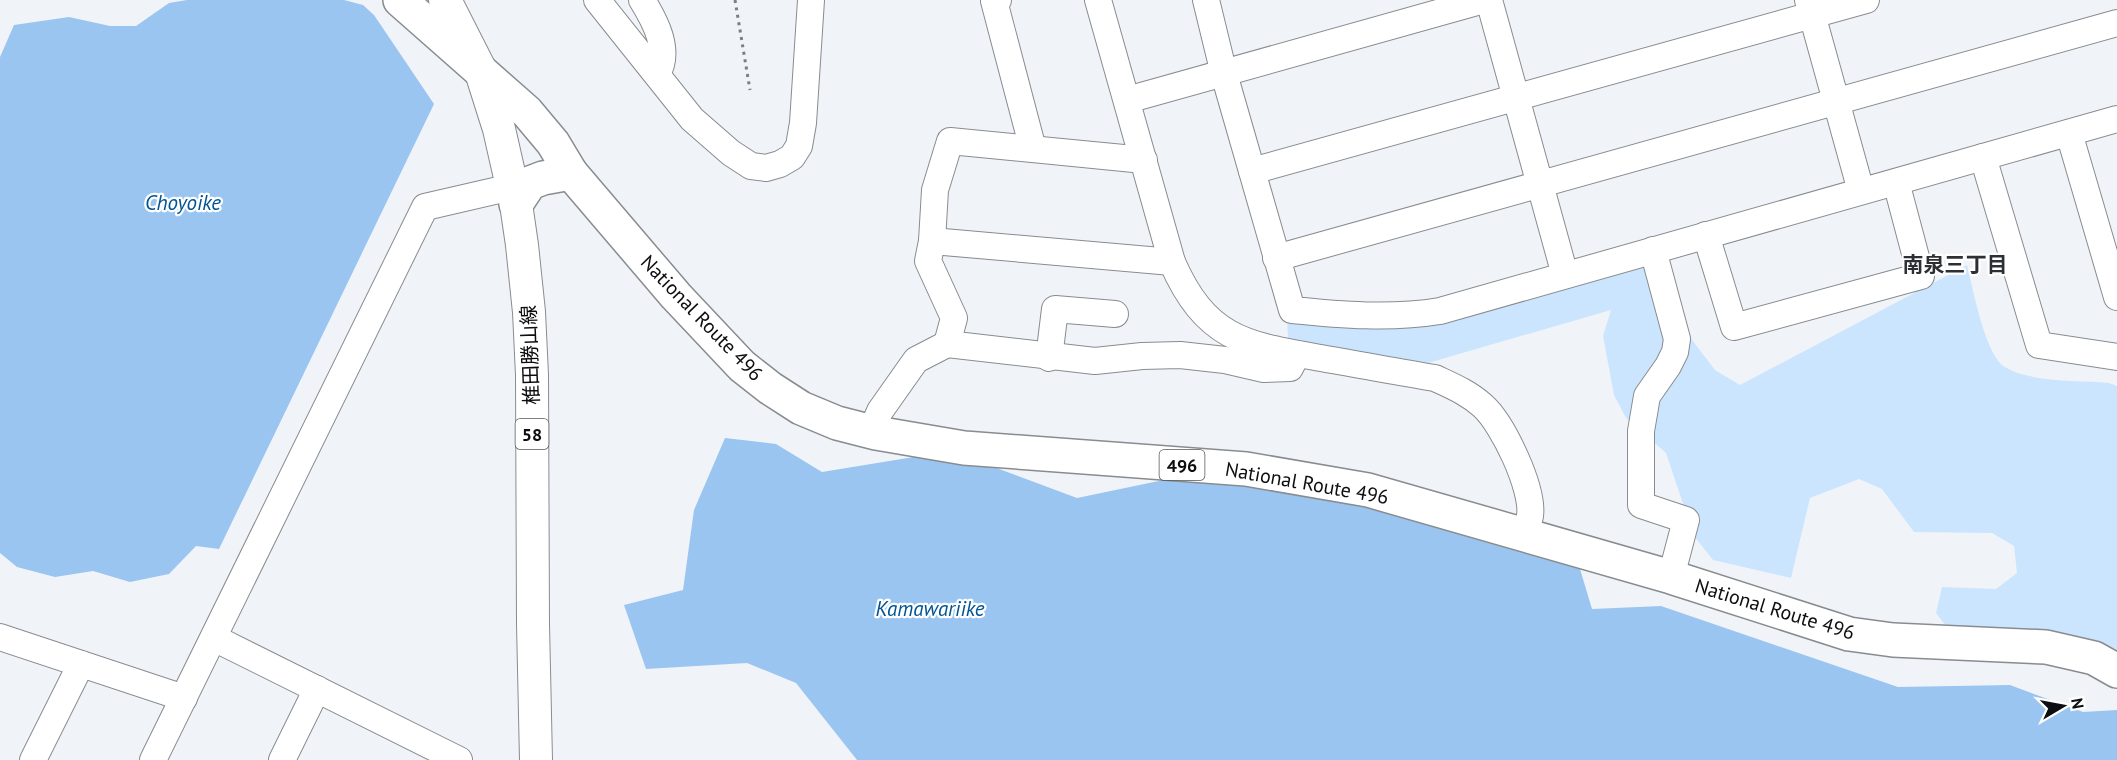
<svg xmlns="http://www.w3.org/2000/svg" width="2117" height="760" font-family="'PT Sans','Noto Sans JP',sans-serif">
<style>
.green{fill:#cce5ff}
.water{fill:#9bc5f1}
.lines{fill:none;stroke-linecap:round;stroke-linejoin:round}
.minor-casing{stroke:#888c8f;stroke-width:28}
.major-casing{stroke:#888c8f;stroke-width:34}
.highway-casing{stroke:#888c8f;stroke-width:36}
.path{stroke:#7c7e81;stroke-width:3;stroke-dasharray:3 4.5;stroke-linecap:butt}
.minor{stroke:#fff;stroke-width:26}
.major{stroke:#fff;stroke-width:32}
.highway{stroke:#fff;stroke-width:33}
.labels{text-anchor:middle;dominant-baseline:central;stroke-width:4.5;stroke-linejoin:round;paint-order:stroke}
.shield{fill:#fff;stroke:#565658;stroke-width:1.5}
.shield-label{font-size:18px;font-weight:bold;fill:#0d0e10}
.street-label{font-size:20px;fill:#0d0e10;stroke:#fff}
.water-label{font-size:21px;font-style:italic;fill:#005494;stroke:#fff}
.neighbourhood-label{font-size:21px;font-weight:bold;fill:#2d3033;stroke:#fff}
</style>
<rect width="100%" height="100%" fill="#f0f4f8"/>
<path class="green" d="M1657 259 1683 328 1715 370 1740 385 1967 265C1973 288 1985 355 2005 367 2031 383 2078 380 2109 383L2117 386V658L1952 634 1936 613 1942 587 1996 589 2017 573 2014 546 1992 533 1914 532 1882 489 1859 479 1810 498 1791 578 1713 560 1694 536 1666 453 1626 418 1614 395 1603 336 1611 310 1428 363 1288 339 1287 318 1415 322Z"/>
<g class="water">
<path d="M187 0H344L363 5 374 15 434 104 219 549 196 546 169 574 130 582 93 571 55 577 17 567 0 553V57L14 25 69 17 110 26H136L169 3Z"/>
<path d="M725 438 776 444 822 472 926 455 978 461 1077 498 1178 477 1353 499 1580 569 1592 609 1661 606 1898 687 2010 685 2083 712 2117 710V760H857L796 683 747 663 646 669 624 605 683 590 694 510Z"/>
</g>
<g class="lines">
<defs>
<g id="minor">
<path d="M597 0 692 119 731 153 751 166 766 168 780 164 792 157 799 146 803 123 811 0"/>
<path d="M642 0C655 21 671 50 657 74"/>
<path d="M998 0 994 1 1033 149"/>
<path d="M1098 0 1172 262C1207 342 1248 345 1326 359 1362 365 1398 372 1435 378 1452 386 1469 393 1483 406 1503 424 1534 489 1530 516 1529 522 1526 528 1524 534"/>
<path d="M1206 0 1224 74 1292 310C1341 315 1391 319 1440 311L2117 119"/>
<path d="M1489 0 1565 275"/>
<path d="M1808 0 1861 191"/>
<path d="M1127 100 1484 0"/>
<path d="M2069 133 2117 297"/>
<path d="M1983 157 2039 345 2117 357"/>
<path d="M1144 160 950 141 935 190 932 241 928 261 954 318 947 344 1095 361 1142 356 1180 355 1225 360 1264 369 1290 368 1297 354"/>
<path d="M1252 171 1866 0"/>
<path d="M1706 235 1734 327 1921 276 1896 182"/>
<path d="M932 241 1172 262"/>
<path d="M1653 250 1677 339 1675 352 1668 366 1647 396 1641 431V505L1686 520 1671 577"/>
<path d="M1276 258 2117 23"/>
<path d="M1049 358 1055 309 1115 314"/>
<path d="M871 432 880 411 916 360 947 344"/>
<path d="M0 637 184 698"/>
<path d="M214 638 459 760"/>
<path d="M33 760 81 664"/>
<path d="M153 760 425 207 512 187"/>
<path d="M282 760 317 689"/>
</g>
<path id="major" d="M445 0 480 69 499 129 516 204 522 245 529 312 532 375 533 624 536 760"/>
<g id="highway">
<path d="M400 0 527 112 553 143 571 173 676 296 742 366 770 388 801 408 837 423 876 433 964 448 1246 469 1368 490 1671 577 1849 634 1893 640 2046 647 2094 658 2117 671"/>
<path d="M516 204 530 183 543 178 571 173"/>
</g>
</defs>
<use href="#minor" class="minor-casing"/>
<use href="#major" class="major-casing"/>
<use href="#highway" class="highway-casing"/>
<path class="path" d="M735 0 750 90"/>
<use href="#minor" class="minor"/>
<use href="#major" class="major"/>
<use href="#highway" class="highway"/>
</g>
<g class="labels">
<g class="shield">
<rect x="515.5" y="419" width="33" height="30" rx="4.5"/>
<rect x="1159.5" y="450" width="45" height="30" rx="4.5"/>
</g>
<g class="shield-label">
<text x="532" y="434">58</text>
<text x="1182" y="465">496</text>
</g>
<g class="street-label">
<text transform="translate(702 318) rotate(46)">National Route 496</text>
<text transform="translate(530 355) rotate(-92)">椎田勝山線</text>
<text transform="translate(1307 483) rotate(10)">National Route 496</text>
<text transform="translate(1775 609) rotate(17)">National Route 496</text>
</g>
<g class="water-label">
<text x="183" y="202">Choyoike</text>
<text x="930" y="608">Kamawariike</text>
</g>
<g class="neighbourhood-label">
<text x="1955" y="264">南泉三丁目</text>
</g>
</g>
<g transform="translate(2063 706) rotate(80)" stroke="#ffffff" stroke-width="4.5" paint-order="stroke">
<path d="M0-4.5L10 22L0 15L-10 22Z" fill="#0d0e10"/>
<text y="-9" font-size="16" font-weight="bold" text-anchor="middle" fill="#0d0e10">N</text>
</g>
</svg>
